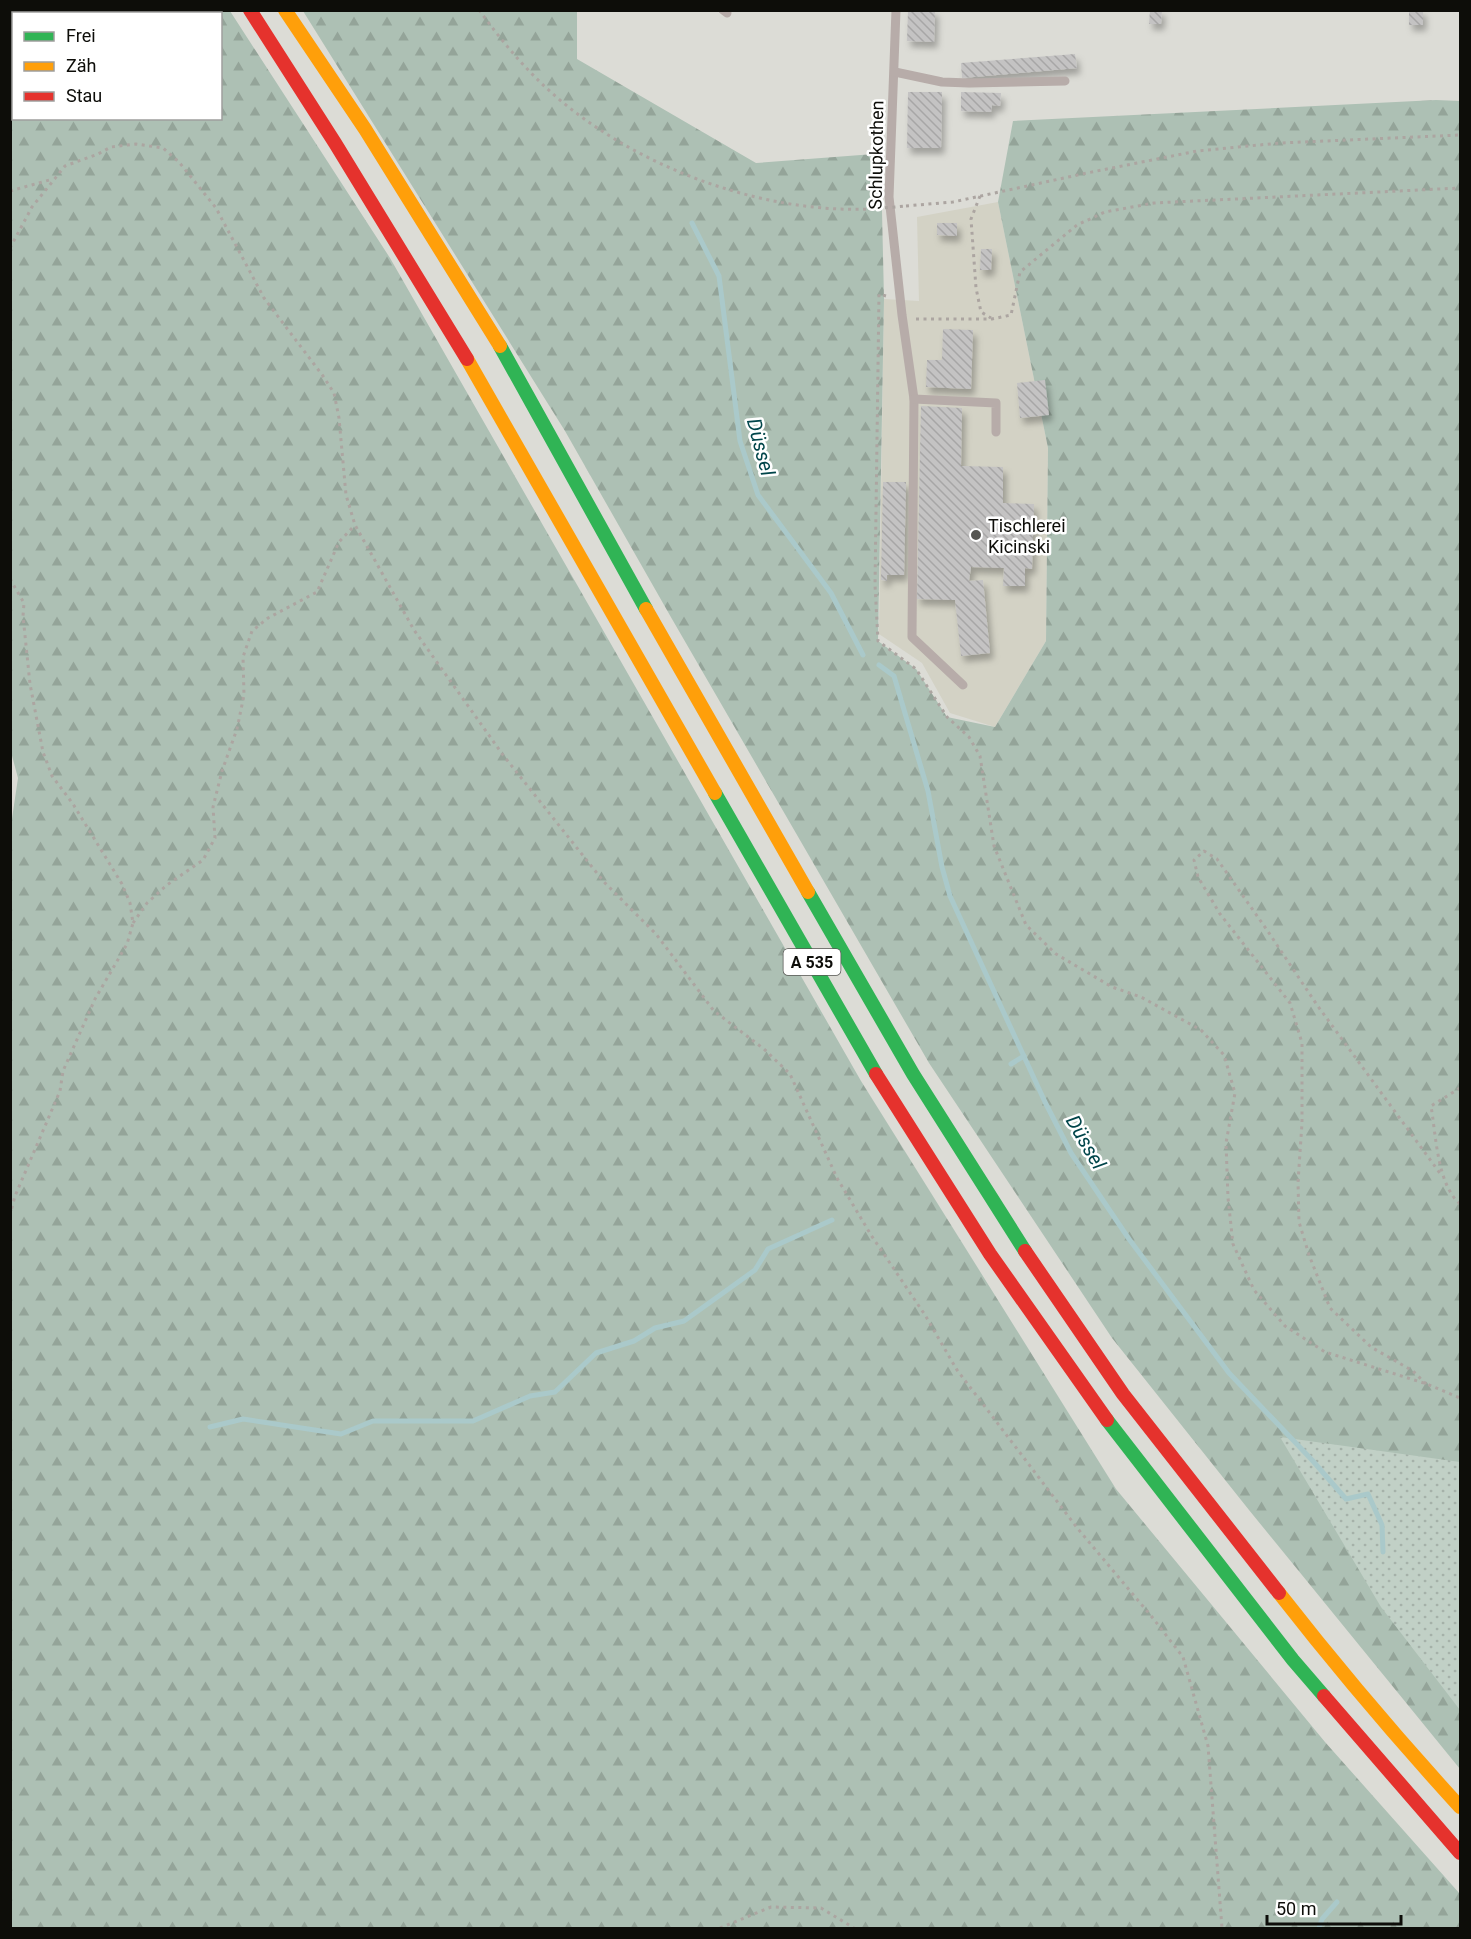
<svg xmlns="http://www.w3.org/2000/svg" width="1471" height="1939" font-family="Roboto,sans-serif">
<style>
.built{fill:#d3d2c5}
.forest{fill:url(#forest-firs);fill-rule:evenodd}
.park{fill:url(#park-dots)}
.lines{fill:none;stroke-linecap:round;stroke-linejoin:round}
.stream{stroke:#aac9ca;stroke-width:5}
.building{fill:url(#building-back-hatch);filter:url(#shadow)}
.path{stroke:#aca5a1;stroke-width:3;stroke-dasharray:3 4.5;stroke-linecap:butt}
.lane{stroke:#b7aca9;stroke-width:9}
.fast{stroke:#30b455;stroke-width:14}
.slow{stroke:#ff9f0a;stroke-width:14}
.jam{stroke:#e5322d;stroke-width:14}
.path-bridge{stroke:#aca5a1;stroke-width:3;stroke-dasharray:3 4.5;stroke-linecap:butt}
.poi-dot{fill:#555551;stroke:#fff;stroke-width:2}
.labels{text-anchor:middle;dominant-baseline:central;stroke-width:5;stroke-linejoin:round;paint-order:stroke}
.shield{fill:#fff;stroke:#565653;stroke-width:1.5}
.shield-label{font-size:16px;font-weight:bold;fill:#0d0d09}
.street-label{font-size:18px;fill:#0d0d09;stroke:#fff}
.poi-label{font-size:18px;fill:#0d0d09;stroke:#fff;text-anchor:start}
.water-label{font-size:20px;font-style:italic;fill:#00454a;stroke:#fff}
</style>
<defs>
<pattern id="forest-firs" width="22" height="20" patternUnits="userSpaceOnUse" patternTransform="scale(1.5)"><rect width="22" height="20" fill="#adc0b4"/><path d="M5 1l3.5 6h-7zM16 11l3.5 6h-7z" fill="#94a499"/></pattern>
<pattern id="park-dots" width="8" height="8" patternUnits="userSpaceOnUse" patternTransform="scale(1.5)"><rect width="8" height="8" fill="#c1d0c6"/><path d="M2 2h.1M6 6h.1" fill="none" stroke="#a5b1a9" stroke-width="1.8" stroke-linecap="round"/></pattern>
<pattern id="building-back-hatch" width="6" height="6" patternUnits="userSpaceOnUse" patternTransform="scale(1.5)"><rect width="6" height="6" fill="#c4c3c3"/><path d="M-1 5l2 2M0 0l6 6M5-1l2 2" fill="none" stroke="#a7a6a6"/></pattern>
<filter id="shadow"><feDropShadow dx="3.5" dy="6" stdDeviation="3" flood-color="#0004"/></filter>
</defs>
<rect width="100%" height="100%" fill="#dcdcd6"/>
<path class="built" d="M998 202 1048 448 1046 641 995 727 950 713 922 663 879 634 884 299 919 301 917 217Z"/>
<g class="forest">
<path d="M11 11H230L390 258 861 1081 1116 1489 1325 1742 1460 1894V1928H11L10 832 18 778 11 752ZM14 14H220V118H14Z"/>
<path d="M303 11H577V59L756 163 874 154 882 211 884 299 878 641 916 669 947 717 995 727 1046 641 1048 448 998 202 1013 121 1436 100 1460 101V1769L1249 1510 1112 1338 929 1063 672 619 565 431Z"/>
</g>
<path class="park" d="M1280 1437 1460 1462V1710L1381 1607Z"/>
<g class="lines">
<g class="stream">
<path d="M692 223 719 276 740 441 758 495 831 593 863 655"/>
<path d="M879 665 894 676 928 791 942 867 950 896 1045 1102 1071 1153 1129 1239 1229 1373 1312 1460 1346 1499 1368 1494 1382 1525 1383 1552"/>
<path d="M1011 1064 1024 1056"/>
<path d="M210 1427 243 1419 341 1434 373 1421H473L530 1396 555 1392 596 1353 634 1341 655 1328 684 1321 755 1270 768 1249 832 1220"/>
<path d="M1319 1928 1322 1919 1337 1902"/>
</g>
</g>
<g class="building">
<path d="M908 10H935L934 42 907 41Z"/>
<path d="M1150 10H1162L1161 24H1149Z"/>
<rect x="1409" y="10" width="14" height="15"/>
<path d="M1075 54 1077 68 962 78 961 63Z"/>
<path d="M908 92H942L941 148H907Z"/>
<path d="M961 92 1001 93 1000 106 992 105 991 112 961 111Z"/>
<path d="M937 223H957V236L937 235Z"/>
<path d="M981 249H992L991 270H980Z"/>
<path d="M943 329 973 330 971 389 926 387 927 360H942Z"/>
<path d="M1045 380 1049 415 1020 418 1017 383Z"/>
<path d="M921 406 962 408 961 466 1003 467V503L1034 504 1032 569 1025 568V586H1003L1004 568 971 567 969 581 983 580 990 653 961 656 955 600 917 599Z"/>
<path d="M883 482H906L904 575H887V581L881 580Z"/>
</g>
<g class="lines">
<g class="path">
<path d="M479 10C496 33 514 56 535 77 617 160 753 214 870 209"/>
<path d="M10 191 53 179"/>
<path d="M980 196 971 219 976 288 981 312 991 318"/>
<path d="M906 206 953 202 1087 173 1197 151 1280 143 1460 135"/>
<path d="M10 248 32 207 65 166 98 154 111 147 136 144 163 148 179 162 216 208 264 298 323 376 334 393 339 418 346 495 355 525 414 630 503 755 604 882 656 934 714 1011 764 1049 790 1074 837 1178 871 1235 925 1315 957 1370 1078 1529 1152 1617 1183 1657 1208 1746 1222 1928"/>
<path d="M886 296 879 294 875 585 878 641 916 669 947 717 969 737 980 756 994 846 1026 925 1056 954 1112 987 1141 997 1201 1030 1224 1055 1235 1093 1226 1143 1228 1198 1233 1244 1254 1290 1285 1326 1325 1352 1427 1384 1460 1398"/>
<path d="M916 319H992L1011 315 1020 272 1077 225 1105 212 1154 203 1460 188"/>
<path d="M10 579 24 603 23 616 30 684 43 752 52 776 73 804 122 884 130 903 133 923 127 944 95 999 63 1071 60 1091 15 1196 10 1215"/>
<path d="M133 923 147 903 167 885 203 860 215 838 213 807 222 771 237 729 244 695 243 657 252 631 268 618 317 592 339 542 355 525"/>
<path d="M1460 1088 1431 1106C1436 1135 1437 1184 1460 1204"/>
<path d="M1426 1384 1413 1371 1371 1347 1330 1308 1309 1255 1299 1222 1298 1182 1302 1123V1043L1290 1003 1220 914 1198 877 1194 860 1204 851 1217 859 1267 930 1317 1005 1442 1176"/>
<path d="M720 1928 771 1907 821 1908 854 1928"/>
</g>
<g class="lane">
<path d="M723 10 727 13"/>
<path d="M896 10 889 197 902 315 914 399 912 637 963 685"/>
<path d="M895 72 942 82 969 83 1065 81"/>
<path d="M914 399 996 403V432"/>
</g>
<g class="fast">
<path d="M500 346 646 609"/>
<path d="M715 793 876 1074"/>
<path d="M808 892 913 1074 1025 1251"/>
<path d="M1107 1420 1293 1660 1324 1696"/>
</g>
<g class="slow">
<path d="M285 10 365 129 500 346"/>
<path d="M467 359 715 793"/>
<path d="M646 609 808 892"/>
<path d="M1279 1593C1336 1666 1397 1738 1460 1807"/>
</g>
<g class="jam">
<path d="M250 10 335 143 467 359"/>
<path d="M876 1074 990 1254 1107 1420"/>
<path d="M1025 1251 1123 1394 1279 1593"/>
<path d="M1324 1696 1460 1853"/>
</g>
<path class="path-bridge" d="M870 209 906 206"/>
</g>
<circle class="poi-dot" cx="976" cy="535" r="6"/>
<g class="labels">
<rect class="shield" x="783.5" y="949" width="57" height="26" rx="4.5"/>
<g class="shield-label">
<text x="812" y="962">A 535</text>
</g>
<g class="street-label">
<text transform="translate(876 155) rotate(-89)">Schlupkothen</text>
</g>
<g class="poi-label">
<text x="988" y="525">Tischlerei<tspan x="988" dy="21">Kicinski</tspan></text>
</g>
<g class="water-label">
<text transform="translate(761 447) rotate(75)">Düssel</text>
<text transform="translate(1086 1142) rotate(60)">Düssel</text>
</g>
</g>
<rect width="1471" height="1939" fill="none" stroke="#0d0d09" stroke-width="24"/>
<rect x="12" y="12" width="210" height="108" fill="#ffffff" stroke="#9e9e9d" stroke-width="1.5"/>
<rect x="24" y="32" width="30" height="9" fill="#30b455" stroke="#9e9e9d" stroke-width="1.5"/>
<text x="66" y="42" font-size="18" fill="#0d0d09">Frei</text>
<rect x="24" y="62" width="30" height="9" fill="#ff9f0a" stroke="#9e9e9d" stroke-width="1.5"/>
<text x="66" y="72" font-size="18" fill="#0d0d09">Zäh</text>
<rect x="24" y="92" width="30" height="9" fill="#e5322d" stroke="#9e9e9d" stroke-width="1.5"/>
<text x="66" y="102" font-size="18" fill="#0d0d09">Stau</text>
<path d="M1267 1915v9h134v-9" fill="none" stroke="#0d0d09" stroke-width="3"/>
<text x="1276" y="1915" font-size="18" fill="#0d0d09" stroke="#ffffff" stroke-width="4.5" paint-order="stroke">50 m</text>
</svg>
